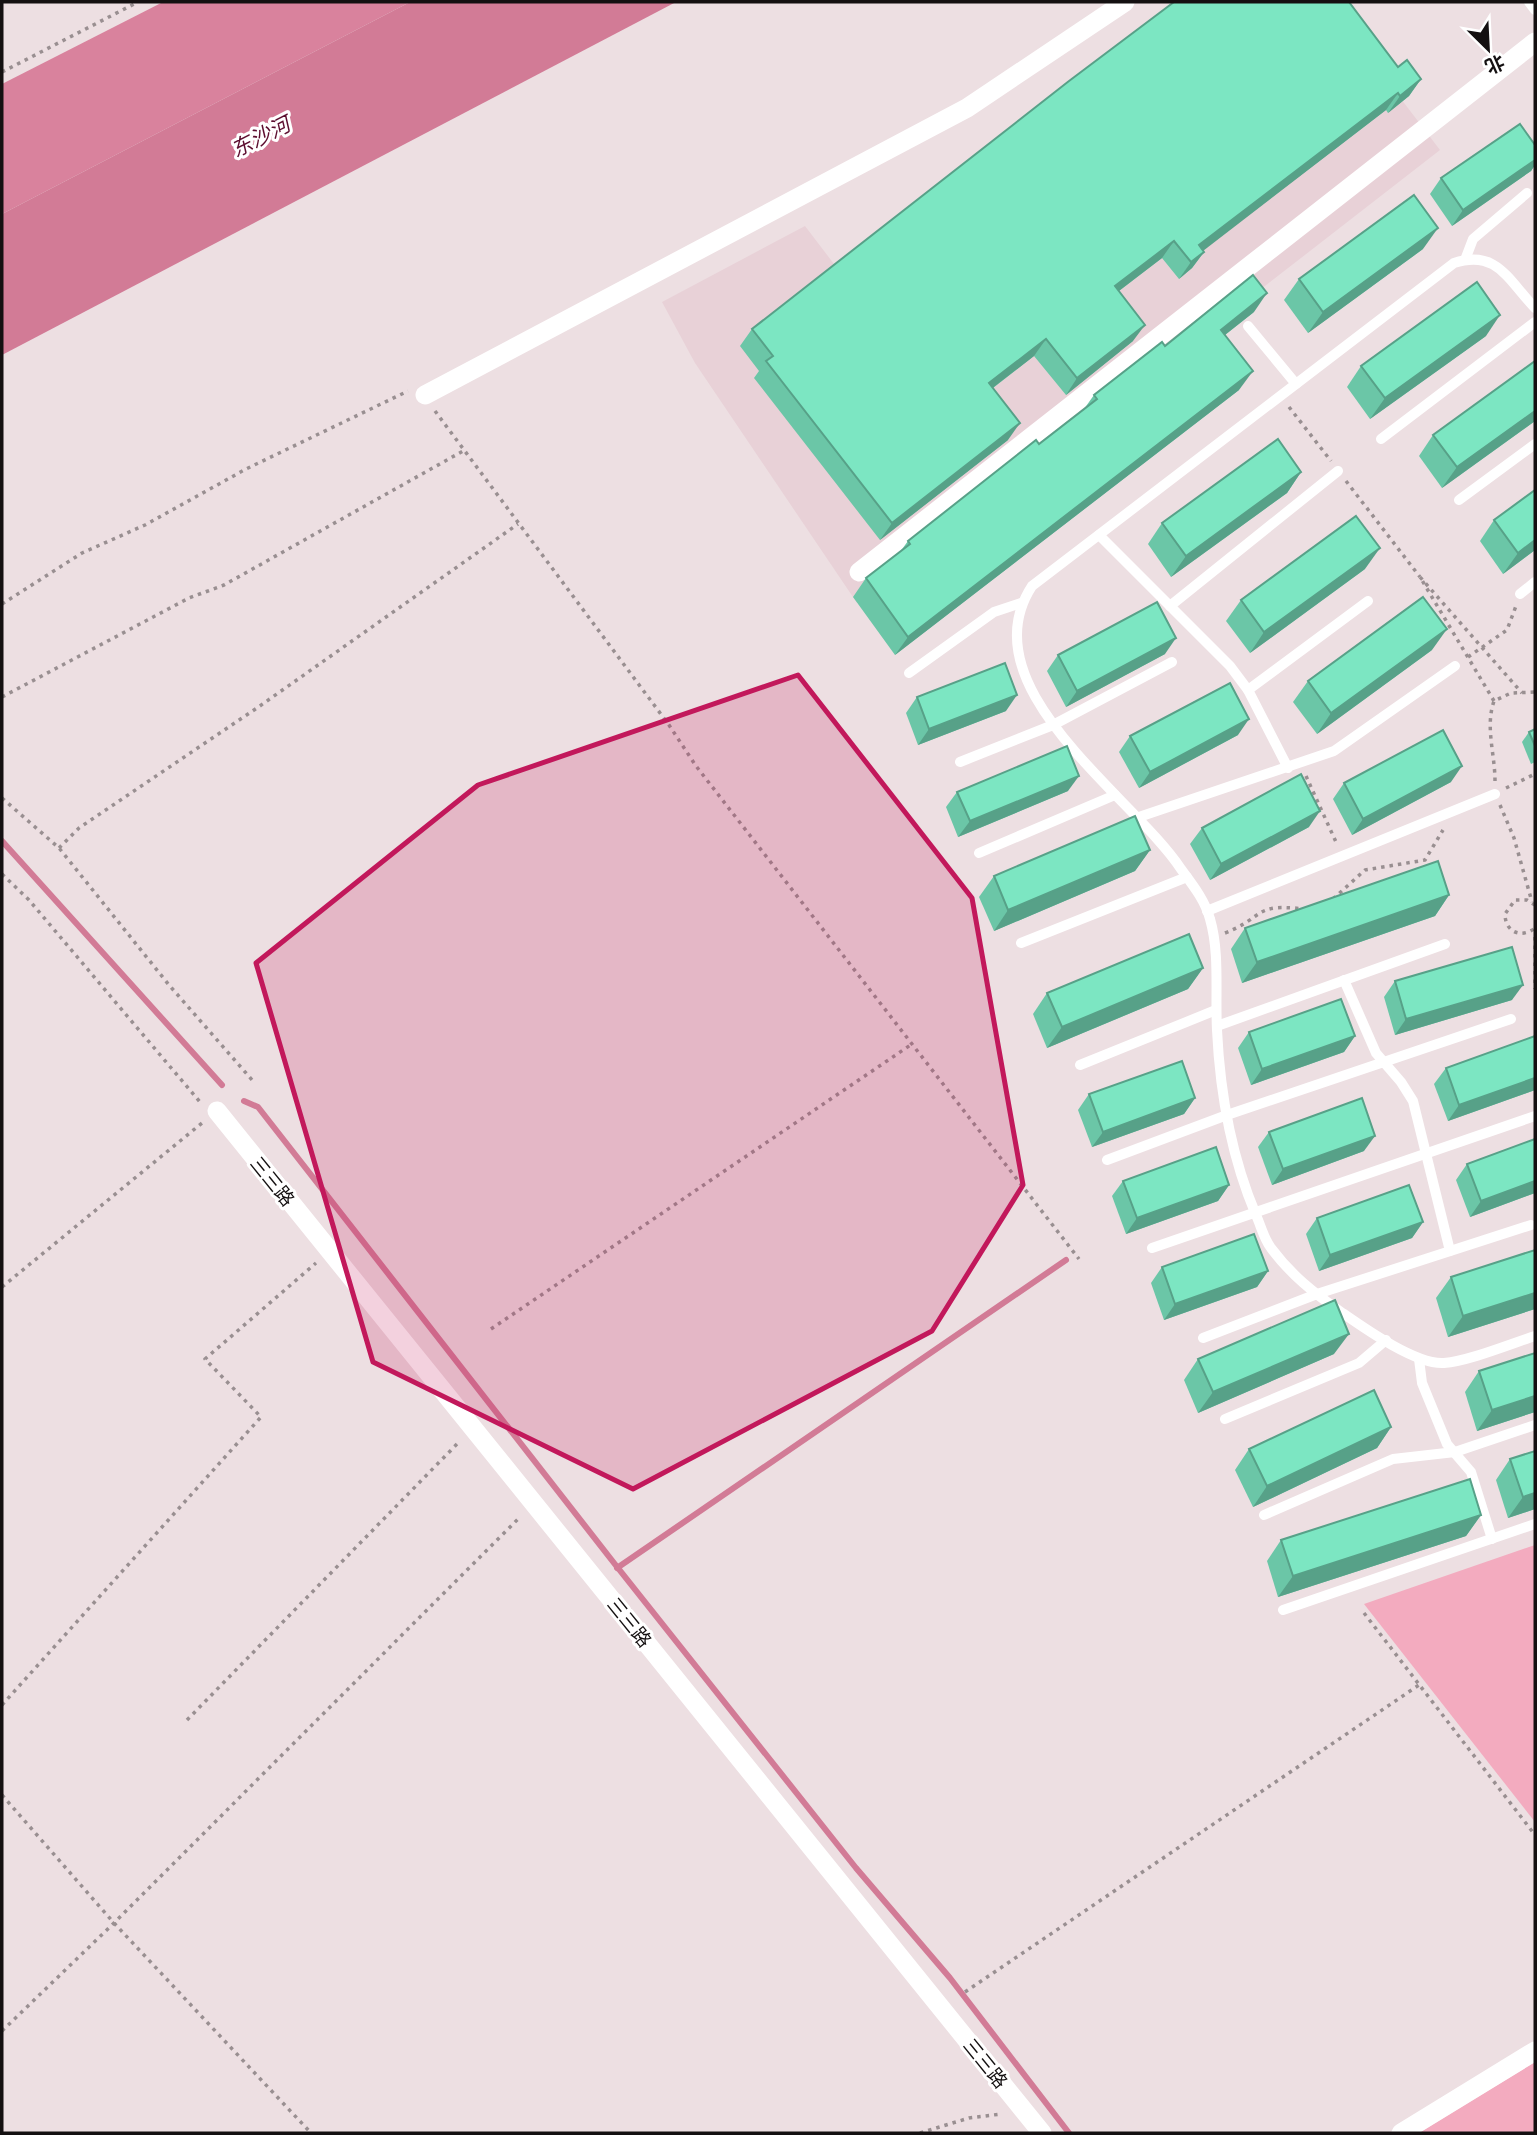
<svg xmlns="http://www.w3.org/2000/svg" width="1537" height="2135" font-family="'Exo 2','Noto Sans SC',sans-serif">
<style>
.built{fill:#e8d1d7}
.green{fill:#f3abbf}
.forest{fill:#d9829d}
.water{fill:#d27b96}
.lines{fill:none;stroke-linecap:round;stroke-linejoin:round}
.stream{stroke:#d27b96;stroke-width:6}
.path{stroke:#998f91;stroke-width:3.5;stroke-dasharray:3.5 5;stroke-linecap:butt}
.service{stroke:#fff;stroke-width:10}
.minor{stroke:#fff;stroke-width:19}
.wall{fill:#6bc6a7}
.shaded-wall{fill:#57a188}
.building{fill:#7ce6c2;stroke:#57a188;stroke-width:2}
.marked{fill:#c2185b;fill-opacity:0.2;stroke:#c2185b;stroke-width:5;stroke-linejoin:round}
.labels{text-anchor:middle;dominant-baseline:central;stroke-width:6;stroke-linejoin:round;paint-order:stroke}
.street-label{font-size:19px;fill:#141011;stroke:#fff}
.water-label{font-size:21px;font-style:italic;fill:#5c0d2f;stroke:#fff}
</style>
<rect width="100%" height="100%" fill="#eddfe2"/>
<path class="built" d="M1174 2H1327L1440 150 857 603 695 363 662 302 805 226 834 264Z"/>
<g class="green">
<path d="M1535 1545V1822L1364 1604Z"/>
<path d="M1535 2062V2133H1419Z"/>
</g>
<path class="forest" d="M163 2H410L2 214V84Z"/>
<path class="water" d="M410 2H676L2 355V214Z"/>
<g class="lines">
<g class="stream">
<path d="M2 841 222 1085"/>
<path d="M244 1101 258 1107 614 1563 856 1868 950 1978 1069 2133"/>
<path d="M617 1568 1066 1260"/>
</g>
<g class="path">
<path d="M2 72 138 2"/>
<path d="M1289 407 1331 461"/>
<path d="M435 411 669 725 696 766 1079 1259"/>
<path d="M1346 481 1420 577"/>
<path d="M2 604 82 553 145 525 246 469 408 391"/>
<path d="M1468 657 1507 630 1516 606"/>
<path d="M2 697 189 598 224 585 463 451"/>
<path d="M1494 701 1420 577 1522 693"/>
<path d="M1306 776 1336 842"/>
<path d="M1495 781C1495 754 1485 727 1494 701L1511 693 1535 692"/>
<path d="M1506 788 1535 774"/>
<path d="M2 798 59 848 169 985 253 1081"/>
<path d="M1500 805 1514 838 1532 902"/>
<path d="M59 848 79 828 257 708 518 524"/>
<path d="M2 874 29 900 200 1102"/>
<path d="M1333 899 1365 870 1425 860 1443 830"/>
<path d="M1535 905 1527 900H1515L1505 914C1505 932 1521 939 1535 928"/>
<path d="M1225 933C1266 917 1252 903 1304 909"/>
<path d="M1535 937V989"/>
<path d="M2 1287 202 1123"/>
<path d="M491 1329 912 1044"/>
<path d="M1364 1613 1535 1835"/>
<path d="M2 1705 261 1417 205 1359 316 1263"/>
<path d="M187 1720 459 1442"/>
<path d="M2 1795 114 1923 311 2133"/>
<path d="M965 1992 1419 1685"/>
<path d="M2 2031 114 1923 520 1517"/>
<path d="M920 2133 969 2118 1001 2114"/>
</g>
<g class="service">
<path d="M1529 2 1535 10"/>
<path d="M1465 260 1473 239 1527 193"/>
<path d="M1535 308C1508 280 1497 249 1454 263L1032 586C966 687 1133 796 1181 869 1192 884 1205 900 1210 919 1220 953 1215 994 1217 1030 1220 1093 1231 1156 1256 1215 1261 1226 1264 1239 1271 1248 1291 1275 1314 1293 1341 1312 1364 1328 1416 1365 1444 1363 1469 1361 1510 1344 1535 1336"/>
<path d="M1248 326 1296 384"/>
<path d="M1381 439 1535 322"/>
<path d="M1459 500 1535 444"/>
<path d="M1099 535 1230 666 1248 690 1288 768"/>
<path d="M1520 594 1535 582"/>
<path d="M1170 606 1338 471"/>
<path d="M909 673 994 612 1021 603"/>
<path d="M1248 690 1368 601"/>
<path d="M960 762 1053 725 1172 662"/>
<path d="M1136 818 1334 751 1455 666"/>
<path d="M979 853 1115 795"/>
<path d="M1207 911 1495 794"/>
<path d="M1021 943 1187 877"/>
<path d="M1344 980 1376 1053 1401 1082 1413 1101 1450 1251"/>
<path d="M1217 1026 1445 944"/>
<path d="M1080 1065 1216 1010"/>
<path d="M1107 1160 1227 1115 1511 1019"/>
<path d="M1152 1248 1535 1116"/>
<path d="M1203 1338 1317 1294 1531 1225"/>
<path d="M1419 1359 1422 1383 1447 1444 1471 1472 1492 1539"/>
<path d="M1225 1419 1359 1363 1386 1340"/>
<path d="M1264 1515 1393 1459 1455 1452 1535 1425"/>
<path d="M1283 1610 1535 1524"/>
</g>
<g class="minor">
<path d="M425 395 967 108 1125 2"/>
<path d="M859 572 1535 42"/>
<path d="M217 1111 1042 2133"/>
<path d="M1401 2133 1535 2051"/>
</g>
</g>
<g class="wall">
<path d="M1421 79 1409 96 1388 113 1386 110 1203 250 1204 252 1192 268 1179 279 1162 258 1119 291 1133 341 1066 395 1034 356 993 388 1008 440 880 540 754 378 759 371 740 346 752 329Z"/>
<path d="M1535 145V165L1531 171 1452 226 1430 194 1441 178Z"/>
<path d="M1423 249 1308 333 1284 300 1299 279Z"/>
<path d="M1254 312 1225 335 1239 390 895 655 853 597 866 578 900 552 908 541 1039 444 1084 409 1094 395 1165 346Z"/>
<path d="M1486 336 1370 419 1347 387 1361 366Z"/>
<path d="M1535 361V421L1442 488 1419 456 1433 435Z"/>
<path d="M1301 472 1287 493 1171 577 1148 544 1162 523Z"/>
<path d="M1535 490V550L1503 574 1480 541 1494 520Z"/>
<path d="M1365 569 1250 653 1226 621 1241 600Z"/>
<path d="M1432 650 1317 734 1293 702 1308 681Z"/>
<path d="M1165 654 1066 707 1047 671 1058 655Z"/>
<path d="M917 697 1006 711 918 745 906 713Z"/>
<path d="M1535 729V762L1531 764 1522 742 1529 732Z"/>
<path d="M1238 735 1139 788 1119 752 1130 736Z"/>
<path d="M1451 782 1352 835 1333 799 1344 783Z"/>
<path d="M1068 791 958 837 946 807 957 792Z"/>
<path d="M1309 827 1210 880 1190 844 1202 828Z"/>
<path d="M1150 850 1135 871 994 931 979 897 994 876Z"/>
<path d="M1449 895 1435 916 1242 983 1231 949 1245 928Z"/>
<path d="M1203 968 1188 989 1047 1048 1033 1014 1047 993Z"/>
<path d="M1395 981 1512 1000 1395 1035 1384 997Z"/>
<path d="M1249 1032 1355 1036 1344 1052 1251 1085 1238 1048Z"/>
<path d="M1535 1036V1090L1448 1121 1434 1084 1446 1068Z"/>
<path d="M1089 1094 1195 1098 1184 1114 1092 1147 1078 1110Z"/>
<path d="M1269 1132 1364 1151 1272 1185 1258 1147Z"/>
<path d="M1535 1139V1193L1470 1217 1456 1180 1467 1164Z"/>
<path d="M1123 1181 1229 1185 1218 1201 1126 1234 1112 1196Z"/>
<path d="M1317 1218 1423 1222 1412 1238 1319 1271 1306 1234Z"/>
<path d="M1535 1250V1309L1448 1337 1436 1298 1451 1277Z"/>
<path d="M1162 1267 1268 1271 1257 1287 1164 1320 1151 1283Z"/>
<path d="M1535 1353V1412L1477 1431 1465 1392 1479 1371Z"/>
<path d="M1334 1354 1198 1413 1184 1380 1198 1359Z"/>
<path d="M1391 1427 1377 1448 1253 1507 1235 1470 1249 1449Z"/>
<path d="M1535 1451V1509L1508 1518 1496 1480 1510 1459Z"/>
<path d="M1481 1515 1466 1536 1278 1597 1267 1561 1281 1540Z"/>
</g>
<g class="shaded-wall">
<path d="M1421 79 1409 96 1388 113 1400 96Z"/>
<path d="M1398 93 1386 110 1190 261 1199 245Z"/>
<path d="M1535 160V165L1531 171 1452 226 1463 210Z"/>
<path d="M1438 228 1423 249 1308 333 1323 312Z"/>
<path d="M1174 241 1162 258 1103 303 1115 286Z"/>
<path d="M1204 252 1192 268 1179 279 1191 262Z"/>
<path d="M1267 293 1254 312 1207 349 1221 330Z"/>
<path d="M1500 315 1486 336 1370 419 1385 398Z"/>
<path d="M1145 325 1133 341 1066 395 1077 378Z"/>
<path d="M1046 339 1034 356 977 400 989 383Z"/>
<path d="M1253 371 1239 390 895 655 908 637Z"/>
<path d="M1535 411V421L1442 488 1457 467Z"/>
<path d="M1020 423 1008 440 880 540 892 523Z"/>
<path d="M1301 472 1287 493 1171 577 1186 556Z"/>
<path d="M1535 540V550L1503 574 1518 553Z"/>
<path d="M1380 548 1365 569 1250 653 1264 632Z"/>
<path d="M1447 629 1432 650 1317 734 1331 713Z"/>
<path d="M1176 638 1165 654 1066 707 1077 691Z"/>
<path d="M1017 695 1006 711 918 745 929 729Z"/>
<path d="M1249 719 1238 735 1139 788 1150 772Z"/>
<path d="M1462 766 1451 782 1352 835 1363 819Z"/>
<path d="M1079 776 1068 791 958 837 970 821Z"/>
<path d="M1320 811 1309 827 1210 880 1221 864Z"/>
<path d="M1150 850 1135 871 994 931 1008 910Z"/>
<path d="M1449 895 1435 916 1242 983 1257 962Z"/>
<path d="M1203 968 1188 989 1047 1048 1062 1027Z"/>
<path d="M1523 985 1512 1000 1395 1035 1406 1019Z"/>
<path d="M1355 1036 1344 1052 1251 1085 1262 1069Z"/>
<path d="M1535 1078V1090L1448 1121 1459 1105Z"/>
<path d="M1195 1098 1184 1114 1092 1147 1103 1132Z"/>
<path d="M1375 1136 1364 1151 1272 1185 1283 1169Z"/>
<path d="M1535 1181V1193L1470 1217 1481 1201Z"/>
<path d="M1229 1185 1218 1201 1126 1234 1137 1218Z"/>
<path d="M1423 1222 1412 1238 1319 1271 1330 1255Z"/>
<path d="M1268 1271 1257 1287 1164 1320 1175 1304Z"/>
<path d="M1535 1293V1309L1448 1337 1463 1316Z"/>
<path d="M1349 1334 1334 1354 1198 1413 1213 1392Z"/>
<path d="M1535 1396V1412L1477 1431 1492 1410Z"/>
<path d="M1391 1427 1377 1448 1253 1507 1267 1486Z"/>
<path d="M1535 1493V1509L1508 1518 1523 1497Z"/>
<path d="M1481 1515 1466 1536 1278 1597 1293 1576Z"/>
</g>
<g class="building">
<path d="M1174 2H1349L1398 67 1407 60 1421 79 1400 96 1398 93 1199 245 1204 252 1191 262 1174 241 1115 286 1145 325 1077 378 1046 339 989 383 1020 423 892 523 766 361 773 356 752 329 1069 81Z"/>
<path d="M1520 124 1535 145V160L1463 210 1441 178Z"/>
<path d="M1414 195 1438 228 1323 312 1299 279Z"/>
<path d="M1253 275 1267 293 1221 330 1253 371 908 637 866 578 910 544 908 541 1036 440 1039 444 1097 399 1094 395 1162 342 1165 346Z"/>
<path d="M1477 282 1500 315 1385 398 1361 366Z"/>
<path d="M1535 361V411L1457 467 1433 435Z"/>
<path d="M1278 439 1301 472 1186 556 1162 523Z"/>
<path d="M1535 490V540L1518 553 1494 520Z"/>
<path d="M1356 516 1380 548 1264 632 1241 600Z"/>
<path d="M1423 597 1447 629 1331 713 1308 681Z"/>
<path d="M1157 602 1176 638 1077 691 1058 655Z"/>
<path d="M1005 663 1017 695 929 729 917 697Z"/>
<path d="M1230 683 1249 719 1150 772 1130 736Z"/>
<path d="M1535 729V746L1529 732Z"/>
<path d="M1443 730 1462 766 1363 819 1344 783Z"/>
<path d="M1067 746 1079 776 970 821 957 792Z"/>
<path d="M1301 774 1320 811 1221 864 1202 828Z"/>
<path d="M1135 816 1150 850 1008 910 994 876Z"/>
<path d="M1438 861 1449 895 1257 962 1245 928Z"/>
<path d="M1189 934 1203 968 1062 1027 1047 993Z"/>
<path d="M1512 947 1523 985 1406 1019 1395 981Z"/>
<path d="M1341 999 1355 1036 1262 1069 1249 1032Z"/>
<path d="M1535 1036V1078L1459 1105 1446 1068Z"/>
<path d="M1182 1061 1195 1098 1103 1132 1089 1094Z"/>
<path d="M1362 1098 1375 1136 1283 1169 1269 1132Z"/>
<path d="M1535 1139V1181L1481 1201 1467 1164Z"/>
<path d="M1216 1147 1229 1185 1137 1218 1123 1181Z"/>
<path d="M1409 1185 1423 1222 1330 1255 1317 1218Z"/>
<path d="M1254 1234 1268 1271 1175 1304 1162 1267Z"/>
<path d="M1535 1250V1293L1463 1316 1451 1277Z"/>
<path d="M1335 1300 1349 1334 1213 1392 1198 1359Z"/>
<path d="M1535 1353V1396L1492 1410 1479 1371Z"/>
<path d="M1374 1390 1391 1427 1267 1486 1249 1449Z"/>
<path d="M1535 1451V1493L1523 1497 1510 1459Z"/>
<path d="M1470 1479 1481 1515 1293 1576 1281 1540Z"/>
</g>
<path class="marked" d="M798 675 972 898 1023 1185 932 1331 633 1489 373 1362 256 963 478 785Z"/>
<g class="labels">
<g class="street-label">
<text transform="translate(273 1181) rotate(51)">三三路</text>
<text transform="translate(630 1622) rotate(51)">三三路</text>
<text transform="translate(986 2063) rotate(51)">三三路</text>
</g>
<g class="water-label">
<text transform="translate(260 136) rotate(-27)">东沙河</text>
</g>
</g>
<rect width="1537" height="2135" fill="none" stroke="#141011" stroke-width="7"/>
<g transform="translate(1488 49) rotate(156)" stroke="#ffffff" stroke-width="5" paint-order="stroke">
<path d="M0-5L12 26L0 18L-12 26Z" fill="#141011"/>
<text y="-10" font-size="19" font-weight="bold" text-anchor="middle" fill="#141011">北</text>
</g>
</svg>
